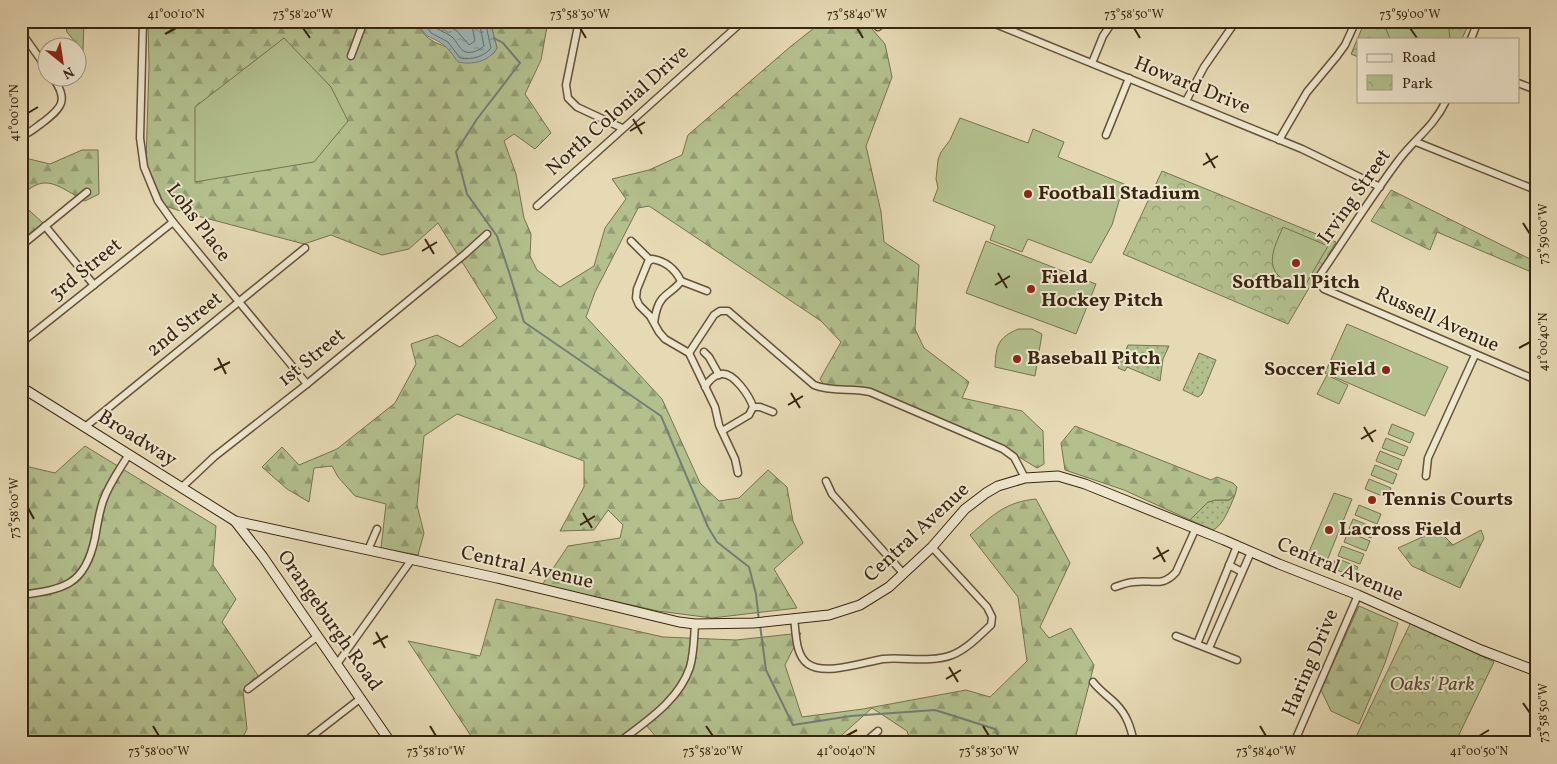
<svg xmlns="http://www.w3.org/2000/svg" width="1557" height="764" font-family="Vollkorn,serif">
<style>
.grass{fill:url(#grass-dots);stroke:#76724f}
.forest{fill:url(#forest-firs);stroke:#76724f}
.park{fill:url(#park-crowns);stroke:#76724f}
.pitch{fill:#b3c08e;stroke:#76724f}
.water{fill:url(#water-ripples);stroke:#747d75}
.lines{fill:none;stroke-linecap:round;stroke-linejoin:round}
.shore{stroke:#6a6e64;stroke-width:1}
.stream{stroke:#747d75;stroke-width:2}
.street-casing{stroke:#645239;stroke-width:9}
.secondary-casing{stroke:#382510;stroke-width:11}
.street{stroke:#efe7cf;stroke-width:6}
.secondary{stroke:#efe7cf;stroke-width:9}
.ticks{fill:none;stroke:#382510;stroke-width:2}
.poi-dot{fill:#8f2418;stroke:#efe7cf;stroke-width:2}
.labels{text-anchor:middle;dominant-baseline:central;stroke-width:4;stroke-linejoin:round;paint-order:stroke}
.street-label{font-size:20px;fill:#382510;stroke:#efe7cf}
.poi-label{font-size:20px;font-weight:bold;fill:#382510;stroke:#efe7cf;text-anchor:start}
.park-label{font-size:20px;font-style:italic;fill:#574c30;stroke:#efe7cf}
.neatline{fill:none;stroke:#382510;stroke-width:2}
.ticks-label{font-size:12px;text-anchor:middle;fill:#382510}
</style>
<defs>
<pattern id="grass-dots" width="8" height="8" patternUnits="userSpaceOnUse" patternTransform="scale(1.25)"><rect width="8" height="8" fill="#b3c08e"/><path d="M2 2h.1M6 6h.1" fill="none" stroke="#939c73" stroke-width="1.8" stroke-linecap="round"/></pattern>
<pattern id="forest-firs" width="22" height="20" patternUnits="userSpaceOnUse" patternTransform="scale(1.25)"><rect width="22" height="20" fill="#b3c08e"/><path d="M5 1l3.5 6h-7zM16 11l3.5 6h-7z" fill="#939c73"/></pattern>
<pattern id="park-crowns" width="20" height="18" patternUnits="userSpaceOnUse" patternTransform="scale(1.25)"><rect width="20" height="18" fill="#b3c08e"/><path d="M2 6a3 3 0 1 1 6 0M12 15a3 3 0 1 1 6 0" fill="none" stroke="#939c73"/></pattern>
<pattern id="water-ripples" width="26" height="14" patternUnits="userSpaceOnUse" patternTransform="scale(1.25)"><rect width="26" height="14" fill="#9cb7b9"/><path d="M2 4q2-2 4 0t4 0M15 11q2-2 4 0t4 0" fill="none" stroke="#809595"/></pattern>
</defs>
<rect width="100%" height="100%" fill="#e6dab5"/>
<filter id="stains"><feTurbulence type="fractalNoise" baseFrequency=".004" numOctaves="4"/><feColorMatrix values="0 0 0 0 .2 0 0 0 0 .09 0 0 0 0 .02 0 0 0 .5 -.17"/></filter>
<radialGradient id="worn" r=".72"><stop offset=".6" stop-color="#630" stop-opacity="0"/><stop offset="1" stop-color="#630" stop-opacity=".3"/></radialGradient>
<g class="grass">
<path d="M1128 345 1169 346 1163 359 1160 381 1127 367 1125 371 1118 368Z"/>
<path d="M1199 353 1216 360 1202 394 1198 397 1183 390Z"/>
<path d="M1235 495C1230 506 1224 525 1213 530L1190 520 1208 502 1216 500H1229Z"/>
</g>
<g class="forest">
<path d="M65 21H84L83 52 67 32Z"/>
<path d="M148 21H417C420 27 423 34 428 38 445 51 473 51 493 54L497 48 490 21H548L541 60 525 94 551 133 535 149 514 134 504 141 516 174 524 218 531 234 530 256 537 270 560 287 594 266 605 228 626 199 612 179 649 170 682 155 688 135 790 47 823 21H865L885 44 892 77 866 146 881 212 884 242 919 265 915 329 924 348 969 382 962 398 1022 411 1043 431 1044 464 1037 468 1019 457 874 390 824 385 820 379 841 342 821 321 649 206 638 208 595 292 586 317 662 399 700 483 719 501 739 498 768 470 787 487 793 521 803 543 774 569 797 608 712 618 658 611 542 585 568 546 620 538 623 525 608 510 594 530 560 531 584 487V461L457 414 424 436 417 505 424 533 418 555 381 548 386 504 355 496 338 477 332 466 314 468 309 502 287 489 262 467 282 447 299 465 337 449 395 403 416 364 411 344 437 335 460 347 497 318 438 223 409 249 382 255 331 235 304 244 190 214 165 206 146 164 149 65Z"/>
<path d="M82 150H98L99 194 85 201C60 188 45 170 21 197V157L50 164Z"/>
<path d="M1391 190 1536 262V274L1437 232 1430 250 1371 221Z"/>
<path d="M21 203 43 223 22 241 21 239Z"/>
<path d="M1075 426 1211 480 1217 477 1233 483 1237 487 1235 495 1229 500H1216L1208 502 1190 520 1124 490 1065 470 1061 443Z"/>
<path d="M85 446 216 526 213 565 236 599 222 622 259 677 243 691 247 729 240 743H21V465L55 473Z"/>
<path d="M1036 499 1070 563 1040 627 1049 638 1071 628 1094 665 1074 743H911L907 731 872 708 833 743H661L642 720 615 743 475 742 408 641 480 656 496 599 663 637 736 640 801 633 785 665 802 717 863 709 966 690 990 697 1027 661 1018 597 970 535C993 515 1005 502 1036 499Z"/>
<path d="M1438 530 1453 545 1481 530 1484 538 1460 588 1412 566 1398 548Z"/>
<path d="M1359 606 1398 623 1385 663 1359 724 1331 711 1321 690Z"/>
</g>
<g class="park">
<path d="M1365 21H1470L1462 39H1358V57L1351 54Z"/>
<path d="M1162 171 1336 242 1288 324 1123 254Z"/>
<path d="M1411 622 1494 662 1455 743H1353Z"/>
</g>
<g class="pitch">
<path d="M1396 21H1448L1450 39H1390L1385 26Z"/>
<path d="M284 38 331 87 348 121 314 162 195 182V107Z"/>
<path d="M960 118 1028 143 1033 129 1064 142 1058 157 1124 184 1112 225 1091 263 1028 239 1022 252 990 240 995 226 933 201 938 188 936 179 938 160 941 152 950 140Z"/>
<path d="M1283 227 1328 246 1303 289C1297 286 1287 283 1281 278 1264 264 1276 244 1283 227Z"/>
<path d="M986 241 1096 284 1076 334 966 293Z"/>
<path d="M1347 324 1448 367 1425 416 1325 373Z"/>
<path d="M1018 329H1032L1042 334 1035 376 995 367C996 345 998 338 1018 329Z"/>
<path d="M1327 375 1348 385 1339 404 1317 394Z"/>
<path d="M1392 424 1414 433 1410 443 1388 434Z"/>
<path d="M1386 438 1408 447 1404 456 1382 448Z"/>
<path d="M1380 451 1402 460 1398 470 1376 461Z"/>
<path d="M1375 465 1397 474 1393 484 1371 475Z"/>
<path d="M1369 479 1391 488 1387 498 1365 489Z"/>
<path d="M1334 493 1352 499 1324 568 1305 561Z"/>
<path d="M1359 505 1381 514 1377 524 1355 515Z"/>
<path d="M1353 519 1375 528 1371 538 1349 529Z"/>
<path d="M1348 532 1370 541 1366 551 1344 542Z"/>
<path d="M1342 546 1364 554 1360 564 1338 556Z"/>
<path d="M1336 558 1358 567 1354 577 1332 568Z"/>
</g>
<path class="water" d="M417 21H490L497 48C489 62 472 65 458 62 454 57 450 50 445 46 430 34 427 42 417 21Z"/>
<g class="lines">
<g class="shore">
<path d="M423 21 431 33 448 42 460 58C471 60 484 57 491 48L485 21"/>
<path d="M430 21C435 31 445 31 452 37 457 41 460 51 466 52 471 54 480 50 484 46L479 21"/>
<path d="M438 21 457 31 469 45 475 41 471 21"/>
</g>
<g class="stream">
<path d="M494 38 503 43 520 63 477 119 456 152 467 194 497 236 510 275 524 322 661 416 708 527 717 542 749 567 756 594 759 621"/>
<path d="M760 625 766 670 793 725 851 716 935 710 995 729 1002 743"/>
</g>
<defs>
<g id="street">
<path d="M143 21 140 138 144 167 158 201 173 222 307 384"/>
<path d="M579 21 566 85 568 98 577 107 622 128"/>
<path d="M988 21 1302 149 1380 187"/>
<path d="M878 27 886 21"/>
<path d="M21 32 48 70"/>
<path d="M1471 39 1478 21"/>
<path d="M351 56 364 21"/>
<path d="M1092 63 1103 36 1113 21"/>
<path d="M1518 83 1536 90"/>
<path d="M1186 101 1204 67 1236 21"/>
<path d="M1446 101C1433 128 1414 139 1398 161 1371 197 1346 237 1320 275L1319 283 1324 289 1536 380"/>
<path d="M1106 135 1129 78"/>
<path d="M21 136C29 134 35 128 42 123 62 108 69 100 53 78"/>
<path d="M1279 140 1307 92 1337 56 1345 45 1356 21"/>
<path d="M1416 142 1536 190"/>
<path d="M537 206 743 21"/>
<path d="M45 226 94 285"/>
<path d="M631 241 650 260"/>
<path d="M21 246 87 192"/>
<path d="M681 281 707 291"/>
<path d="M654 323C655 315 657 305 662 299 668 292 676 289 681 281 675 269 665 261 652 259L648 262 637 289 636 298 639 305 650 316 659 332 665 339 689 353 715 407 719 425 735 459 738 473"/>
<path d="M21 343 173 222"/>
<path d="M704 352 709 357 719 375"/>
<path d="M689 353 714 315 720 311H728L814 385C831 392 852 388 870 392L1003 449 1014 457 1025 478"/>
<path d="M705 387C708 382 714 375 721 374 734 372 750 397 753 407L749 415 722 431"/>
<path d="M753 407H760L773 412"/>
<path d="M85 427 305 248"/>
<path d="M1426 476 1428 458 1475 355"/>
<path d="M826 481 832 494 903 573"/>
<path d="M181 488 214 457 307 384 465 254 487 234"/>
<path d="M368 550 377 529"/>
<path d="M1229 565 1242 572"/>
<path d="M1115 587C1121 585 1128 582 1134 582 1152 579 1162 588 1176 572L1195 530"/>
<path d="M21 595C64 589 85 586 95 538 97 526 99 513 103 501 109 484 120 469 129 454"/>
<path d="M794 618C796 632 795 655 808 664 825 676 864 662 883 659 905 657 931 663 952 655 967 649 979 636 991 625L992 617 987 607 932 547"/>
<path d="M1176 636 1237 660"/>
<path d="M1197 644 1237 546"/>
<path d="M1209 648 1251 552"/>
<path d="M337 664 412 559"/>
<path d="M1093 682C1100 691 1108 696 1116 704 1127 715 1131 728 1134 743"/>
<path d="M248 689 318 636"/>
<path d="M303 743 361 698"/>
<path d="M618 743C645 722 679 701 690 667 694 653 694 638 695 624"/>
<path d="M864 743 878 731"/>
<path d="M1294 743 1358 595"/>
</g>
<g id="secondary">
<path d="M21 387 235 521 497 578 679 622 695 624 754 623 829 615 860 605 889 587 932 547 965 509 986 493 998 486 1025 478 1058 476 1085 484 1224 540 1279 564 1358 595 1481 650 1536 671"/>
<path d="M235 521 263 557 391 743"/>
</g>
</defs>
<use href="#street" class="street-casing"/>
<use href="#secondary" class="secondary-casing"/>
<use href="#street" class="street"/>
<use href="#secondary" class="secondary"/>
</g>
<path class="ticks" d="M303 28 310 38M580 28 586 38M857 28 863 38M1134 28 1140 38M1410 28 1417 38M165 34 176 28M28 113 38 107M633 119 642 134M630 131 645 122M1206 153 1215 168M1203 165 1218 156M1523 223 1530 234M425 239 434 254M422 251 437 242M998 273 1007 288M995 285 1010 276M1519 348 1530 342M218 358 226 374M214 370 230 362M791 393 800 408M788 405 803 396M1364 427 1373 442M1361 439 1376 430M28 508 34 519M583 513 592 528M580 525 595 516M1157 547 1165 562M1153 559 1169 550M376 632 385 648M373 644 388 636M949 667 958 682M946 679 961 670M1523 703 1530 713M153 726 159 736M430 726 436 736M706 726 713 736M983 726 989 736M1260 726 1266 736M846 736 857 730M1479 736 1489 730"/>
<g class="poi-dot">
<circle cx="1028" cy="194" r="5"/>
<circle cx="1296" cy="263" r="5"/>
<circle cx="1031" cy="289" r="5"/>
<circle cx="1017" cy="359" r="5"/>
<circle cx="1386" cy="370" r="5"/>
<circle cx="1372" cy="500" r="5"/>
<circle cx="1329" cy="530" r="5"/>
</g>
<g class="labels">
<g class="street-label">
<text transform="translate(1192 86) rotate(22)">Howard Drive</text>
<text transform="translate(618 111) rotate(-42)">North Colonial Drive</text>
<text transform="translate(1355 197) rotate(-55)">Irving Street</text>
<text transform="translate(198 223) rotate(53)">Lohs Place</text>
<text transform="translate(86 270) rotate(-39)">3rd Street</text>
<text transform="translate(1437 320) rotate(24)">Russell Avenue</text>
<text transform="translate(185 325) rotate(-39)">2nd Street</text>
<text transform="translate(312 358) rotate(-39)">1st Street</text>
<text transform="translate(137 439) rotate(32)">Broadway</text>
<text transform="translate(917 533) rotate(-43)">Central Avenue</text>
<text transform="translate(527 568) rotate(13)">Central Avenue</text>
<text transform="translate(1340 570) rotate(23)">Central Avenue</text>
<text transform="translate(329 621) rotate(55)">Orangeburgh Road</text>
<text transform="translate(1311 663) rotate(-67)">Haring Drive</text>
</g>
<g class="poi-label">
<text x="1038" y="194">Football Stadium</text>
<text x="1041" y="278">Field<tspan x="1041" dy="23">Hockey Pitch</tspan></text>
<text x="1296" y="283" text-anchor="middle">Softball Pitch</text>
<text x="1027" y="359">Baseball Pitch</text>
<text x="1376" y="370" text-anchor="end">Soccer Field</text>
<text x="1382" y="500">Tennis Courts</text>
<text x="1339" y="530">Lacross Field</text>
</g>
<g class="park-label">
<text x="1432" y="685">Oaks' Park</text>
</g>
</g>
<rect width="1557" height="764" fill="none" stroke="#e6dab5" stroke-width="55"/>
<rect x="1357" y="38" width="162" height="65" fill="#efe7cf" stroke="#a69983"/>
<rect x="1367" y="54" width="25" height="8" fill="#efe7cf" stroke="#a69983"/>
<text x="1402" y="62" font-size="15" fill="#382510">Road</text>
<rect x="1367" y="75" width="25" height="15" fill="url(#park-crowns)" stroke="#a69983"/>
<text x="1402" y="88" font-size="15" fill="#382510">Park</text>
<g transform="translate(62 62) rotate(150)"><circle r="24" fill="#efe7cf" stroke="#a69983"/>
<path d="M0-4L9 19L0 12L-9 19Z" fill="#8f2418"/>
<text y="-8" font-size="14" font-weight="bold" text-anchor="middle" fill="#382510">N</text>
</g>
<rect x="28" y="28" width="1502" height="708" class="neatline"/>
<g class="ticks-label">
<text x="176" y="18">41°00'10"N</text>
<text x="303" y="18">73°58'20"W</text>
<text x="580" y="18">73°58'30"W</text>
<text x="857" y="18">73°58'40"W</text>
<text x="1134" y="18">73°58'50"W</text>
<text x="1410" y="18">73°59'00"W</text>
<text transform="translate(14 113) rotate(-90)" y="4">41°00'10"N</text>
<text transform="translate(1543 234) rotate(-90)" y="4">73°59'00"W</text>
<text transform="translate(1543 342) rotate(-90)" y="4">41°00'40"N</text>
<text transform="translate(14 508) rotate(-90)" y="4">73°58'00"W</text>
<text transform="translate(1543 713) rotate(-90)" y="4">73°58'50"W</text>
<text x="159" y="755">73°58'00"W</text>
<text x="436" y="755">73°58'10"W</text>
<text x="713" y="755">73°58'20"W</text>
<text x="846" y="755">41°00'40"N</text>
<text x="989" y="755">73°58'30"W</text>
<text x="1266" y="755">73°58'40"W</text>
<text x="1479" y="755">41°00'50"N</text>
</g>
<rect width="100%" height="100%" filter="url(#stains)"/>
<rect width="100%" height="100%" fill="url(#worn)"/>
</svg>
